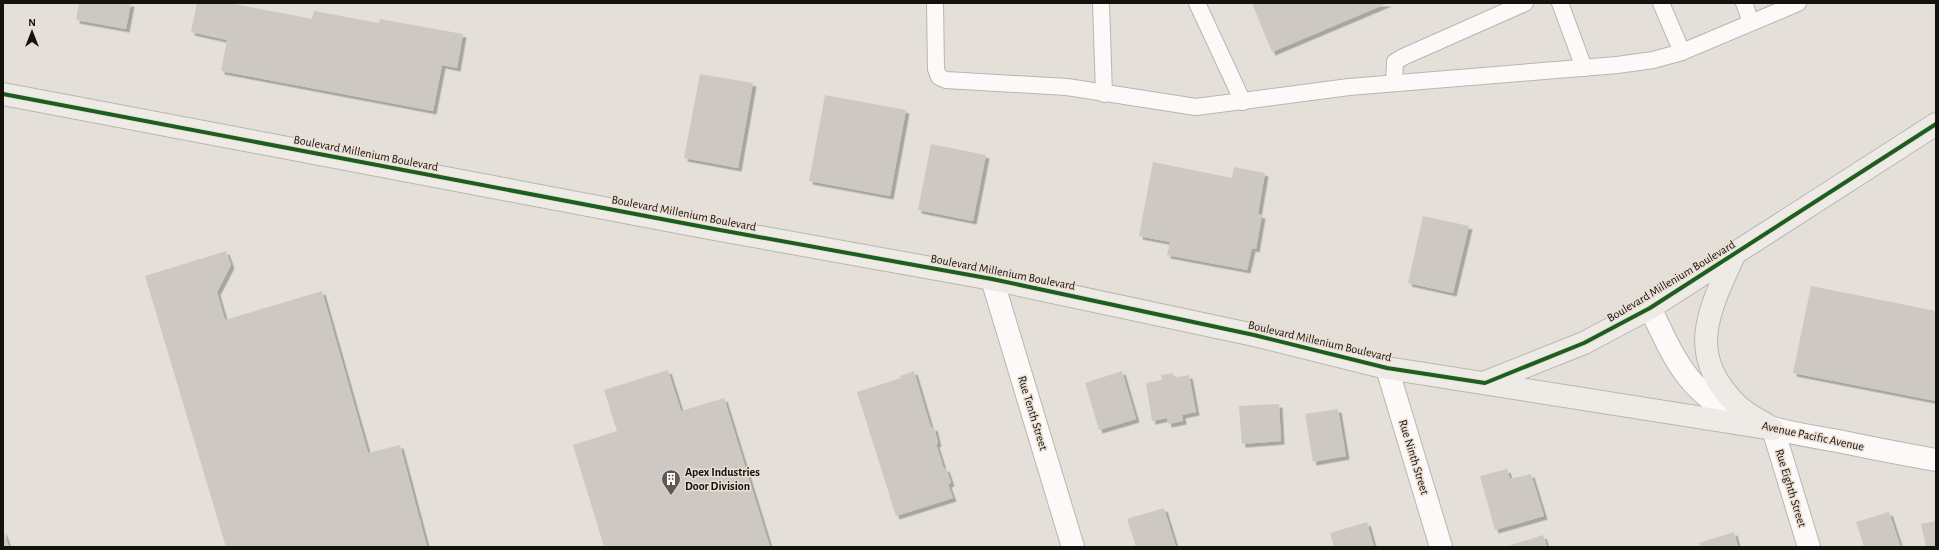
<svg xmlns="http://www.w3.org/2000/svg" width="1939" height="550" font-family="'Alegreya Sans',sans-serif">
<style>
.building{fill:#cdc8c3;filter:url(#shadow)}
.lines{fill:none;stroke-linecap:round;stroke-linejoin:round}
.lane-casing{stroke:#bab5b0;stroke-width:18}
.street-casing{stroke:#bab5b0;stroke-width:24}
.secondary-casing{stroke:#bab5b0;stroke-width:24}
.lane{stroke:#fbfaf9;stroke-width:16}
.street{stroke:#fbfaf9;stroke-width:22}
.secondary{stroke:#eeebe7;stroke-width:22}
.cycleway-casing{stroke:#ebded3;stroke-width:6}
.cycleway{stroke:#1b5e20;stroke-width:4}
.labels{text-anchor:middle;dominant-baseline:central;stroke-width:3;stroke-linejoin:round;paint-order:stroke}
.street-label{font-size:12px;fill:#15110d;stroke:#ebded3}
.poi-label{font-size:12px;font-weight:bold;fill:#15110d;stroke:#ebded3;text-anchor:start}
</style>
<defs>
<filter id="shadow"><feDropShadow dx="3.5" dy="3.5" stdDeviation="0" flood-color="#0004"/></filter>
</defs>
<rect width="100%" height="100%" fill="#e5dfd9"/>
<g class="building">
<path d="M79 3H131L126 29 76 20Z"/>
<path d="M197 3H229L312 19 314 11 379 23 380 19 463 34 457 68 442 65 433 111 221 71 227 40 191 32Z"/>
<path d="M1252 3H1388L1272 52Z"/>
<path d="M700 74 753 83 738 168 684 158Z"/>
<path d="M825 95 906 110 890 196 809 181Z"/>
<path d="M931 144 986 155 973 221 918 210Z"/>
<path d="M1153 162 1232 178 1234 167 1265 173 1258 214 1262 215 1256 249 1252 248 1247 270 1167 255 1170 242 1139 236Z"/>
<path d="M1423 216 1469 226 1453 293 1408 283Z"/>
<path d="M226 251 231 265 217 292 225 320 322 291 368 453 400 445 427 547H226L145 276Z"/>
<path d="M1811 286 1936 311V401L1793 373Z"/>
<path d="M668 370 681 411 724 398 770 547H604L573 445 617 431 604 390Z"/>
<path d="M914 371 931 428 934 427 938 443 936 444 944 469 946 468 951 483 948 484 953 498 896 516 857 392 901 378 900 376Z"/>
<path d="M1122 371 1136 419 1099 430 1085 383Z"/>
<path d="M1173 373 1174 378 1189 375 1196 412 1182 415 1183 421 1168 424 1167 418 1152 421 1146 383 1162 380 1161 375Z"/>
<path d="M1279 404 1281 441 1242 444 1239 406Z"/>
<path d="M1338 409 1346 456 1313 462 1305 414Z"/>
<path d="M1507 469 1510 479 1531 474 1544 516 1495 530 1480 476Z"/>
<path d="M1164 508 1176 547H1136L1127 519Z"/>
<path d="M1889 512 1900 545H1902V547H1864L1856 522Z"/>
<path d="M1936 521V547H1926L1921 524Z"/>
<path d="M1367 522 1374 547H1334L1330 533Z"/>
<path d="M3 530 9 547H3Z"/>
<path d="M1734 532 1738 547H1700L1699 543Z"/>
<path d="M1543 535 1547 547H1505Z"/>
</g>
<g class="lines">
<defs>
<g id="lane">
<path d="M935 3 936 69 939 77 946 80 1067 87 1196 107 1349 87 1617 65 1653 60 1682 52 1798 3"/>
<path d="M1101 3 1104 94"/>
<path d="M1197 3 1243 102"/>
<path d="M1560 3 1584 68"/>
<path d="M1661 3 1682 52"/>
<path d="M1744 3 1751 22"/>
<path d="M1394 83 1395 62 1403 57 1525 3"/>
</g>
<g id="street">
<path d="M992 279 1073 547"/>
<path d="M1650 308C1663 334 1674 362 1694 384 1731 425 1786 432 1838 441 1870 448 1903 454 1936 460"/>
<path d="M1387 368 1441 547"/>
<path d="M1773 429 1809 547"/>
</g>
<g id="secondary">
<path d="M3 94 709 228 992 279 1254 335 1387 368 1773 429"/>
<path d="M1734 255C1709 311 1685 354 1737 405 1745 413 1757 419 1767 425"/>
<path d="M1486 382 1584 343 1650 308 1936 124"/>
</g>
</defs>
<use href="#lane" class="lane-casing"/>
<use href="#street" class="street-casing"/>
<use href="#secondary" class="secondary-casing"/>
<use href="#lane" class="lane"/>
<use href="#street" class="street"/>
<use href="#secondary" class="secondary"/>
<defs>
<path id="cycleway" d="M3 94 709 228 992 279 1254 335 1387 368 1485 383 1584 343 1650 308 1936 124"/>
</defs>
<use href="#cycleway" class="cycleway-casing"/>
<use href="#cycleway" class="cycleway"/>
</g>
<defs>
<symbol id="building-pin" viewBox="-11 -11 22 30"><path d="M0 17L-7.5 6A9.5 9.5 0 1 1 7.5 6Z" fill="#5e5954" stroke="#ebded3"/><path d="M-4-6H4V6H1V3H-1V6H-4ZM-2.5-4.3h1.7v1.8h-1.7ZM.8-4.3h1.7v1.8H.8ZM-2.5-1h1.7V.8h-1.7ZM.8-1h1.7V.8H.8Z" fill="#fff"/></symbol>
</defs>
<g fill-rule="evenodd">
<use href="#building-pin" x="660" y="468" width="22" height="30"/>
</g>
<g class="labels">
<g class="street-label">
<text transform="translate(366 153) rotate(11)">Boulevard Millenium Boulevard</text>
<text transform="translate(684 213) rotate(11)">Boulevard Millenium Boulevard</text>
<text transform="translate(1003 272) rotate(11)">Boulevard Millenium Boulevard</text>
<text transform="translate(1671 281) rotate(-31)">Boulevard Millenium Boulevard</text>
<text transform="translate(1320 341) rotate(13)">Boulevard Millenium Boulevard</text>
<text transform="translate(1033 413) rotate(73)">Rue Tenth Street</text>
<text transform="translate(1813 436) rotate(12)">Avenue Pacific Avenue</text>
<text transform="translate(1414 457) rotate(73)">Rue Ninth Street</text>
<text transform="translate(1791 488) rotate(73)">Rue Eighth Street</text>
</g>
<g class="poi-label">
<text x="685" y="472">Apex Industries<tspan x="685" dy="14">Door Division</tspan></text>
</g>
</g>
<rect width="1939" height="550" fill="none" stroke="#15110d" stroke-width="8"/>
<g transform="translate(32 32)" stroke="#ebded3" stroke-width="3" paint-order="stroke">
<path d="M0-3L7 15L0 10L-7 15Z" fill="#15110d"/>
<text y="-6" font-size="11" font-weight="bold" text-anchor="middle" fill="#15110d">N</text>
</g>
</svg>
